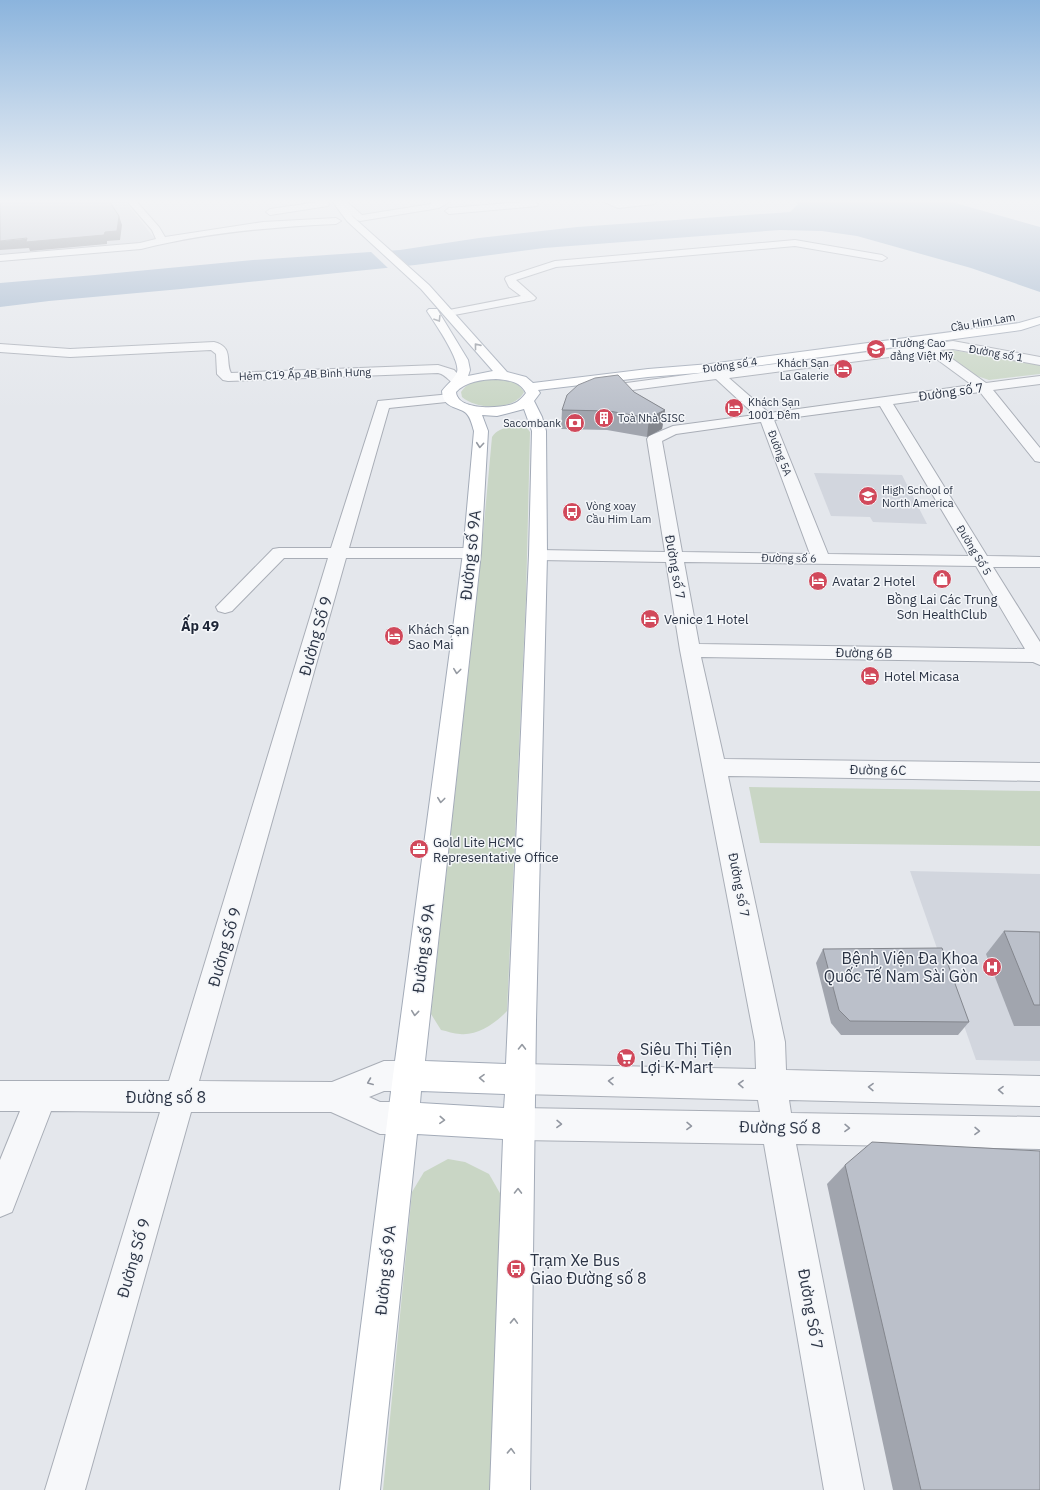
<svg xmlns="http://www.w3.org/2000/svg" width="1040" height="1490" font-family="'IBM Plex Sans',sans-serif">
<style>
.built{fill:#d2d6de}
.green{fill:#c9d6c5}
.water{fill:#9fb4cc}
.pier{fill:#e4e7ec}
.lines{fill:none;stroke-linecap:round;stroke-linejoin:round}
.minor-casing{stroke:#a9aeb7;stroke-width:2}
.major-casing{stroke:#a3abb8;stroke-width:2}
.minor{fill:#f7f8fa;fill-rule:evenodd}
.major{fill:#fff;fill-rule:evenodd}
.wall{fill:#a1a5ae}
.shaded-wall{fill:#83868d}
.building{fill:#bbc0ca;stroke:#83868d}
.oneway{stroke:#959aa2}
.oneway2{stroke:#9196a0}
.labels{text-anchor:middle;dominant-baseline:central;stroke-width:3;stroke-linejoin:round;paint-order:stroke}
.far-street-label{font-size:11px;fill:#2b3445;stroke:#f4f6f9}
.far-poi-label{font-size:11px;fill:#2b3445;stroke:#f4f6f9;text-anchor:start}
.street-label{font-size:13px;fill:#2b3445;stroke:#f4f6f9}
.poi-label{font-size:13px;fill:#2b3445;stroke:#f4f6f9;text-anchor:start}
.neighbourhood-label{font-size:14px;font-weight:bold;fill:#1d2536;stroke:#f4f6f9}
.near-street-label{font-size:16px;fill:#2b3445;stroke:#f4f6f9}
.near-poi-label{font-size:16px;fill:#2b3445;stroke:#f4f6f9;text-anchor:start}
</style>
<rect width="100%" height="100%" fill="#e4e7ec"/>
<g class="built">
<path d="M0 201H125L155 239 146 243 0 256Z"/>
<path d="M814 473 902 475 927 524 873 522 870 517 831 516Z"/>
<path d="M910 871 1040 874V1061L976 1060Z"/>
</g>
<g class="green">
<path d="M946 349 1040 365V374L989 380 971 374 943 353V351Z"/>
<path d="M485 379C499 379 517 378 524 392 514 411 477 410 462 397L461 392C467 383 474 381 485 379Z"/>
<path d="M519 426 527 428 530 432 526 598 507 1011C496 1023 477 1036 460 1034 454 1034 447 1031 441 1030L431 1014 480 567 492 437C498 428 509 427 519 426Z"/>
<path d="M749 787 1040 791V846L760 843Z"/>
<path d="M448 1159 465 1162 489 1174 501 1195 490 1490H383L412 1192 424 1172Z"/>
</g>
<path class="water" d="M795 201H948L1040 227V292L971 268 857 236 822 231 780 230 544 248 415 265 181 289 49 301 0 307V283L95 275 253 260 400 250 479 238 577 227 790 212 798 204Z"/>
<path class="pier" d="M390 249 410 267 389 269 370 251Z"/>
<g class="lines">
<defs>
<g id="minor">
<path d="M127 201H136L159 227 165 237 263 222 336 218 341 221 336 224C270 227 205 233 141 249L0 261V255L140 243 156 239 152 230Z"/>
<path d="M325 201 329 204 328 206 270 215 266 212 270 209Z"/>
<path d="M337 201H346L362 215 431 204 432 201H451L439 208 360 221 357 220Z"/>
<path d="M534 201 538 204 537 206 449 214 445 211 449 208Z"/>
<path d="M602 201H658L654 204 618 208Z"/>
<path d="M795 240 882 255 887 258 882 261 795 246 556 267 516 280 534 296 536 298 534 300 449 316 445 315 443 313 445 311 449 310 521 296 509 287 505 279 506 277 555 261Z"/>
<path d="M953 341 1040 357V365L953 349 940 350 986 383 1040 376V384L993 390 1040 448V462L1035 461 980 392 893 404 987 556 1040 557V567H993L1040 642V665L1033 662 701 657 724 759 1040 763V781L728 776 785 1042 786 1070 1040 1076V1106L789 1100 791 1113 1040 1117V1149L796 1144 864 1490H824L764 1144 520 1140 509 1135 504 1124 509 1113 520 1108 760 1112 758 1100 521 1094 510 1090 506 1079 510 1068 521 1064 756 1069 755 1042 680 650 666 562 538 560 532 559 529 555 532 551 538 550 665 552 647 439 649 436 673 426 755 415 716 379 602 394 597 393 595 390 597 387 708 372 706 369 707 366C714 365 717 366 722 371ZM927 352 972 385 769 413 729 378ZM880 406 969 556 828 554 774 420ZM761 422 810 554 682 552 662 441 676 434ZM684 562 976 566 1025 649 699 644Z"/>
<path d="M214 342C234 347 225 361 231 373L438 365 454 370 465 382 463 385C451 388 449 375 438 373L228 381 223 380 217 374 216 354 211 350 70 357 0 352V344L70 349Z"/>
<path d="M451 394 456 395 458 398 456 401 389 408 349 548H472L478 549 481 553 478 557 472 558H346L199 1081 332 1082 384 1061H408L419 1065 423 1076 419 1087 408 1091H384L369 1097 380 1102H403L414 1107 419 1118 414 1129 403 1134H380L331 1112H191L85 1490H45L160 1112 51 1111 12 1212 0 1217V1160L20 1111H0V1081H169L328 558H284L232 611 225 613 218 611 216 607 273 549 279 548H331L378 401Z"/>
</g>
<path id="major" d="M332 201H341L353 217 429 285 507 372 526 377 533 383 648 369 710 364 1019 323 1040 317V324L1021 330 710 372 648 377 538 390 540 393 534 401 542 417 546 431 547 555 536 1021 530 1490H490L503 1139 417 1134 380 1490H340L393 1076 463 553 474 431C472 425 471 418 466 413 458 406 443 409 442 391 447 384 454 380 457 372 461 360 434 322 427 311L429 309H437L468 360 470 370 468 376 493 371 421 289 347 221ZM496 379C508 380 520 381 526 393 523 397 519 401 515 403 502 409 457 411 456 392 465 382 483 379 496 379ZM524 409 532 431 529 555 506 1064 425 1061 481 553 488 431 482 415 497 416ZM421 1091 505 1094 504 1108 420 1103Z"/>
</defs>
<use href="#minor" class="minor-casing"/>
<use href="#major" class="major-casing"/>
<use href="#minor" class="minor"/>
<use href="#major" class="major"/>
</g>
<g class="wall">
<path d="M634 392 665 410 662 429 647 437 607 430 561 429 562 410Z"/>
<path d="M1004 931 1040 932V1026H1014L986 954Z"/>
<path d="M823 949 969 1022 958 1035H841L831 1023 816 963Z"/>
<path d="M845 1165 1040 1490H893L827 1184Z"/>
</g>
<g class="shaded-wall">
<path d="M119 216 122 225 120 240 107 241V244L30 251 29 248 0 250V241L105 232Z"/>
<path d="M665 410 662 429 647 437 649 418Z"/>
</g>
<g class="building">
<path d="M0 201H109L119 216 117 231 105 232 104 235 26 242 27 238 0 241Z"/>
<path d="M618 375 634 392 665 410 649 418 609 411 562 410 567 395 578 385 595 378Z"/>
<path d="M1004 931 1040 932V1005H1034Z"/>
<path d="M942 948 969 1022 850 1021 839 1010 823 949Z"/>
<path d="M872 1142 1040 1151V1490H921L845 1165Z"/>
</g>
<defs><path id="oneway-chevron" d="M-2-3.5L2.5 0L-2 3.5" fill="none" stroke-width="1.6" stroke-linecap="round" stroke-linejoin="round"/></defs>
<g class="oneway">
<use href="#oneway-chevron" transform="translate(438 319) rotate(58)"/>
<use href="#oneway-chevron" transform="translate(477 346) rotate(-129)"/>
<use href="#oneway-chevron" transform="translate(480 445) rotate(95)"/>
<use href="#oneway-chevron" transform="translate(457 671) rotate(97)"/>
<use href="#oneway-chevron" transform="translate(441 800) rotate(97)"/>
<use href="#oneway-chevron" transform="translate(415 1013) rotate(96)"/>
<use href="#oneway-chevron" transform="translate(522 1047) rotate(-89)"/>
<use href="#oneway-chevron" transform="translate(482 1078) rotate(-179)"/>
<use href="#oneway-chevron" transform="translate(442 1120) rotate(3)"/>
<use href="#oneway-chevron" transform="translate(518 1191) rotate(-89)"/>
<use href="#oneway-chevron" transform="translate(514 1321) rotate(-88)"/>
<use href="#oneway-chevron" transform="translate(511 1451) rotate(-88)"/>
</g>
<g class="oneway2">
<use href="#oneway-chevron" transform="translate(611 1081) rotate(-179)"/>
<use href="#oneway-chevron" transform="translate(370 1082) rotate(158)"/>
<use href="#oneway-chevron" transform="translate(741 1084) rotate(-179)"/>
<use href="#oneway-chevron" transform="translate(871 1087) rotate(-179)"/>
<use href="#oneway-chevron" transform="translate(1001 1090) rotate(-179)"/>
<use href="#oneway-chevron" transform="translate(559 1124) rotate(1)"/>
<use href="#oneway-chevron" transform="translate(689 1126) rotate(1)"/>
<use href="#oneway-chevron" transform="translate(847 1128) rotate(1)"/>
<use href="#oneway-chevron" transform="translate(977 1131) rotate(1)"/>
</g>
<linearGradient id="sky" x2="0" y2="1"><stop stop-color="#8bb4dd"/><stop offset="0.49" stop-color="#f3f4f6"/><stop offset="1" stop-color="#f3f4f6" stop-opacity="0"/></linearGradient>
<rect width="1040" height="410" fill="url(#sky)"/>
<defs>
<symbol id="school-disc" viewBox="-11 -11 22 22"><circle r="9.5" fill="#d1495b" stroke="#f4f6f9"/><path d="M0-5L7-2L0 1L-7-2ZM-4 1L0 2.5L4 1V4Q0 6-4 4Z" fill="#fff"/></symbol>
<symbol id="hotel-disc" viewBox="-11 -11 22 22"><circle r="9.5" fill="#d1495b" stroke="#f4f6f9"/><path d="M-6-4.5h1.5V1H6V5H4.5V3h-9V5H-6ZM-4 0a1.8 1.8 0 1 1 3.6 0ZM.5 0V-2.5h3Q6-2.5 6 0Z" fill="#fff"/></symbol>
<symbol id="building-disc" viewBox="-11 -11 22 22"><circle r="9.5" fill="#d1495b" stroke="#f4f6f9"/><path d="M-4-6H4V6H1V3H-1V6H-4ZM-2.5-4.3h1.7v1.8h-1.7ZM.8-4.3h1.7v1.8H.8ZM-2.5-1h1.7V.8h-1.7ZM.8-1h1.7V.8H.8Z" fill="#fff"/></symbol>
<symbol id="bank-disc" viewBox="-11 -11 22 22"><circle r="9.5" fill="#d1495b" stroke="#f4f6f9"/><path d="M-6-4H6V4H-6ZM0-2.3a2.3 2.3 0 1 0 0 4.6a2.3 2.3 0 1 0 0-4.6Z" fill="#fff"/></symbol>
<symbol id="bus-disc" viewBox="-11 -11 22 22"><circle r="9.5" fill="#d1495b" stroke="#f4f6f9"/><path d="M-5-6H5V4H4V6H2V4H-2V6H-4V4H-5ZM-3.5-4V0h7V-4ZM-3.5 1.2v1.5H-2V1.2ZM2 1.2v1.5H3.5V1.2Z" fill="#fff"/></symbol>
<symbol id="shop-disc" viewBox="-11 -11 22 22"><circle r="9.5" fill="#d1495b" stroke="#f4f6f9"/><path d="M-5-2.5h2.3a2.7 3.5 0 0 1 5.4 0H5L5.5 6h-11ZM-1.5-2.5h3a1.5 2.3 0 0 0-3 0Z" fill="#fff"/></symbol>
<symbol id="office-disc" viewBox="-11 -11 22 22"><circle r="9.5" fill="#d1495b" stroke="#f4f6f9"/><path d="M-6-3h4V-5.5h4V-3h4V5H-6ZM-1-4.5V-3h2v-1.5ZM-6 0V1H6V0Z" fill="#fff"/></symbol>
<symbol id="hospital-disc" viewBox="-11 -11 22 22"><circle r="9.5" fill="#d1495b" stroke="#f4f6f9"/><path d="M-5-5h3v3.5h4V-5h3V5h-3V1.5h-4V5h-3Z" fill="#fff"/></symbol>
<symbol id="supermarket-disc" viewBox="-11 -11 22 22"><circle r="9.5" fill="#d1495b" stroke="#f4f6f9"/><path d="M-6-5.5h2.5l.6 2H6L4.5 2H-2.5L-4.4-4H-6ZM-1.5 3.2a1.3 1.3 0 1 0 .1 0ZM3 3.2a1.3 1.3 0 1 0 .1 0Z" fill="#fff"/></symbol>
</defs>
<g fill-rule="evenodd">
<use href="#school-disc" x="865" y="338" width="22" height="22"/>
<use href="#hotel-disc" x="832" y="358" width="22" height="22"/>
<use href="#hotel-disc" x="723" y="397" width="22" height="22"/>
<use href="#building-disc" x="593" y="407" width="22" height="22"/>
<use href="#bank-disc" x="564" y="412" width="22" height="22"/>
<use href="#school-disc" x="857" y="485" width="22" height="22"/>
<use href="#bus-disc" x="561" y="501" width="22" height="22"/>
<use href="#shop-disc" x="931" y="568" width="22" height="22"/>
<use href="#hotel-disc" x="807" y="570" width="22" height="22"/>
<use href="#hotel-disc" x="639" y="608" width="22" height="22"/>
<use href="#hotel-disc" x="383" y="625" width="22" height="22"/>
<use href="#hotel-disc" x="859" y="665" width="22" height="22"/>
<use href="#office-disc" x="408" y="838" width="22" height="22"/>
<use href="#hospital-disc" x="981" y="956" width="22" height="22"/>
<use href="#supermarket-disc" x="615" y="1047" width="22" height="22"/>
<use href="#bus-disc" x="505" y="1258" width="22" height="22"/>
</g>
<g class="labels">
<g class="far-street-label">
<text transform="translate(983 322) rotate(-10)">Cầu Him Lam</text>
<text transform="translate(996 353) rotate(10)">Đường số 1</text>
<text transform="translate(730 365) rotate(-8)">Đường số 4</text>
<text transform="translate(305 374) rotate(-2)">Hẻm C19 Ấp 4B Bình Hưng</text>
<text transform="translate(780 453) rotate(69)">Đường 5A</text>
<text transform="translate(974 550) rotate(59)">Đường Số 5</text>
<text transform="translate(789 558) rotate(1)">Đường số 6</text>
</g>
<g class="far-poi-label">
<text x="890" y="343">Trường Cao<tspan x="890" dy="13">đẳng Việt Mỹ</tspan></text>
<text x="829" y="363" text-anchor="end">Khách Sạn<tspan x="829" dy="13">La Galerie</tspan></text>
<text x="748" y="402">Khách Sạn<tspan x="748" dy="13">1001 Đêm</tspan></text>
<text x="618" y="418">Toà Nhà SISC</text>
<text x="561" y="423" text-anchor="end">Sacombank</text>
<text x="882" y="490">High School of<tspan x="882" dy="13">North America</tspan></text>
<text x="586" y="506">Vòng xoay<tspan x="586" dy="13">Cầu Him Lam</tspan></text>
</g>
<g class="street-label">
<text transform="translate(951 392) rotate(-8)">Đường số 7</text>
<text transform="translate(675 567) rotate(80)">Đường số 7</text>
<text transform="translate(864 653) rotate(1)">Đường 6B</text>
<text transform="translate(878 770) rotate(1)">Đường 6C</text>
<text transform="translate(739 885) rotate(79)">Đường số 7</text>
</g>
<g class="poi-label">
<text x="832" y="581">Avatar 2 Hotel</text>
<text x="942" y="599" text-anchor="middle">Bồng Lai Các Trung<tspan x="942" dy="15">Sơn HealthClub</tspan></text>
<text x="664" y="619">Venice 1 Hotel</text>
<text x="408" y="629">Khách Sạn<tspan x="408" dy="15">Sao Mai</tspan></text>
<text x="884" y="676">Hotel Micasa</text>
<text x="433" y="842">Gold Lite HCMC<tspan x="433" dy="15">Representative Office</tspan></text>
</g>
<g class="neighbourhood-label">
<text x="200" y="626">Ấp 49</text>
</g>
<g class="near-street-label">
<text transform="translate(470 555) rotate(-84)">Đường số 9A</text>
<text transform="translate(315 636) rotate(-74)">Đường Số 9</text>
<text transform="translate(224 947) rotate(-74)">Đường Số 9</text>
<text transform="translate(423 948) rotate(-83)">Đường số 9A</text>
<text x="166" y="1097">Đường số 8</text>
<text transform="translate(780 1127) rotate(1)">Đường Số 8</text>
<text transform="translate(133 1258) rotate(-74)">Đường Số 9</text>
<text transform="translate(385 1270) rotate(-84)">Đường số 9A</text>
<text transform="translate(811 1309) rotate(80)">Đường Số 7</text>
</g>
<g class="near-poi-label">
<text x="978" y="958" text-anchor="end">Bệnh Viện Đa Khoa<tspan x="978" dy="18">Quốc Tế Nam Sài Gòn</tspan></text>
<text x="640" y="1049">Siêu Thị Tiện<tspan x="640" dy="18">Lợi K-Mart</tspan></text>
<text x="530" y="1260">Trạm Xe Bus<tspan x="530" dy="18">Giao Đường số 8</tspan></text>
</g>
</g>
</svg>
